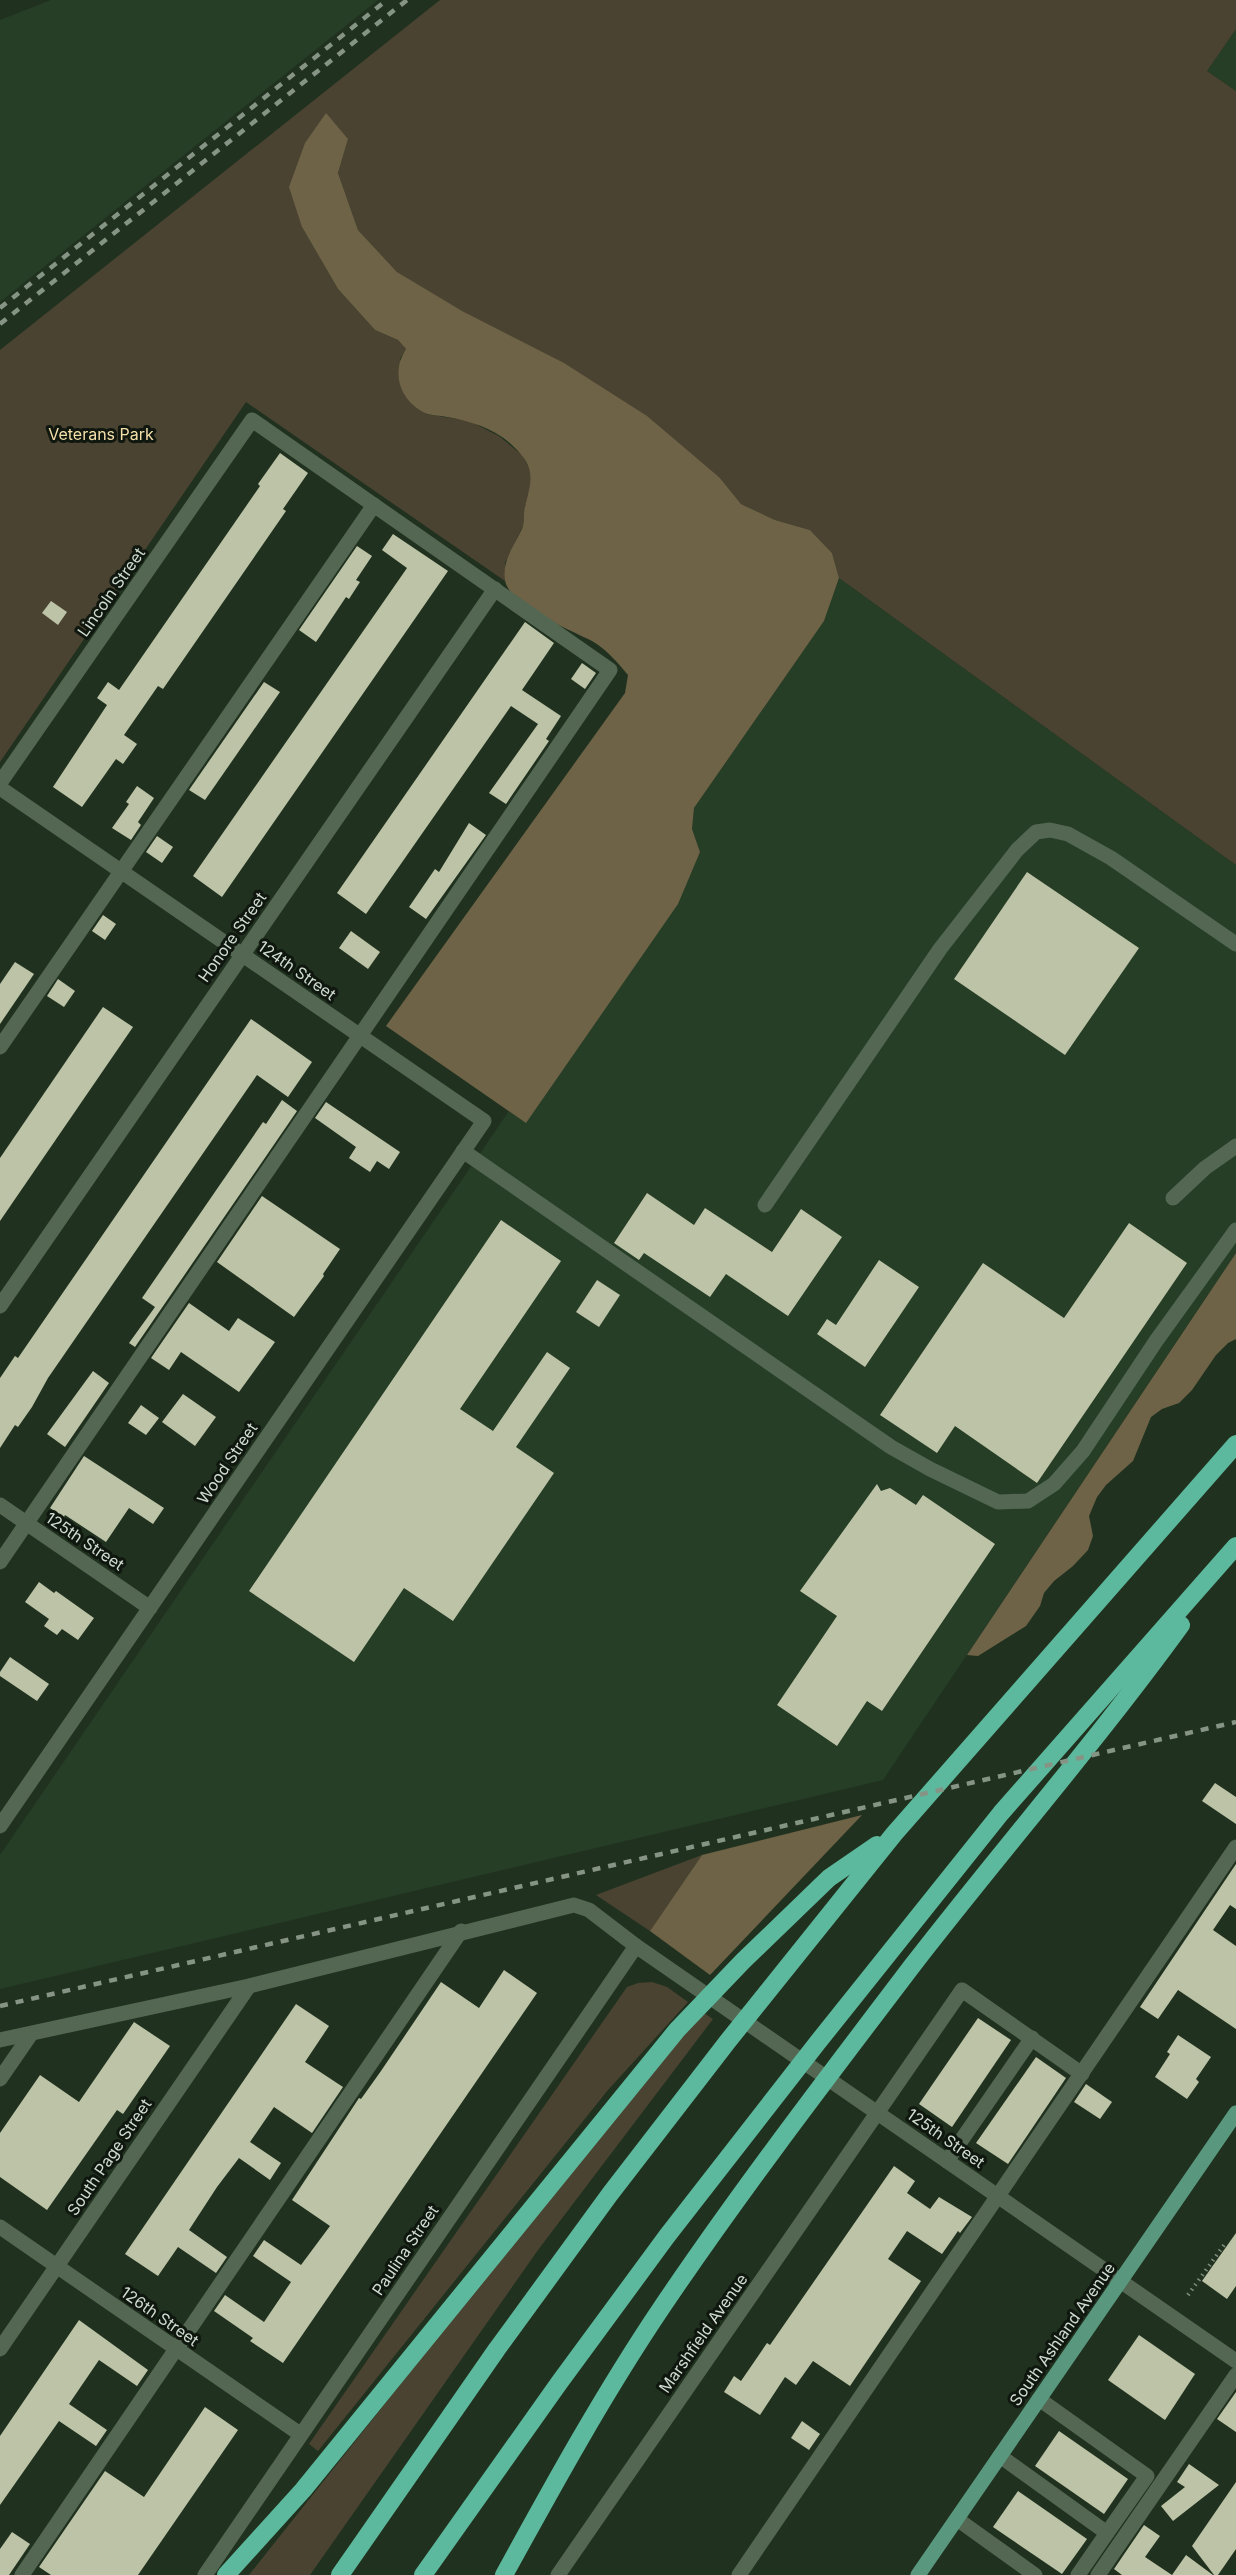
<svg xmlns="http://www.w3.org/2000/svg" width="1236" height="2575" font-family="Inter,sans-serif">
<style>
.built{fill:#263d26}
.green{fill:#4b4331}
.forest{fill:#6e6347}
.building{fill:#bdc3a6}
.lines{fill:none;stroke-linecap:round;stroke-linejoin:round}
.path{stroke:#7e8d7e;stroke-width:4;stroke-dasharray:1.5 4.5;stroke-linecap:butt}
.minor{stroke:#536752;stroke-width:15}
.major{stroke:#59987f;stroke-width:15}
.highway{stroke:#5db99d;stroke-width:18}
.rail{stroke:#869486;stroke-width:4.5;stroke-dasharray:8 8;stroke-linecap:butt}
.labels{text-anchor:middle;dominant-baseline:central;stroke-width:6;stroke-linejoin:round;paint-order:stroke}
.park-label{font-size:16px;fill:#f5dfa9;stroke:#0f170f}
.street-label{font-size:16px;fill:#d1dcd1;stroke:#0f170f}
</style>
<rect width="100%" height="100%" fill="#20321f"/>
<g class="built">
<path d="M51 0H378L0 302V20Z"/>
<path d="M1236 29V91L1207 71Z"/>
<path d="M839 578 1236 865V1253L883 1780 0 1989V1855L509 1111 526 1122 700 852 692 829 694 808 824 621Z"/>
</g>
<g class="green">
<path d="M440 0H1236V29L1207 71 1236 91V865L839 578 832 553 810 530 775 520 741 504 720 478 397 272 358 230 338 173 348 139 302 227 338 289 375 330 398 340 406 349 400 359 426 414 469 421 499 436 522 455 529 467 532 479 525 508 523 526 505 563V581L246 402 0 762V350Z"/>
<path d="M702 1855 650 1931 596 1895Z"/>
<path d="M652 1982 667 1987 688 2002 608 2090 318 2451 309 2444 627 1987 638 1983Z"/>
<path d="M704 2013 713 2019 538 2250 310 2575H249L627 2099Z"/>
</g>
<g class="forest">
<path d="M326 113 348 139 338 173 358 230 397 272 462 311 564 363 647 416 720 478 741 504 775 520 810 530 832 553 839 578 824 621 694 808 692 829 700 852 678 904 526 1123 386 1026 625 693 628 675C618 663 606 649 592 641 571 630 508 605 505 580 502 560 514 546 522 529 525 522 523 514 525 507 532 478 536 468 513 446 496 429 470 421 447 417 440 415 431 416 425 413 399 400 391 372 406 349L398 340 375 330 338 289 302 227 289 187 305 143Z"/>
<path d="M1236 1253V1339L1228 1343 1216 1355 1192 1390 1179 1403 1162 1409 1151 1417 1133 1461 1106 1485 1097 1497 1089 1516 1093 1536 1088 1550 1073 1566 1054 1581 1044 1593 1040 1606 1026 1626 978 1656 967 1655Z"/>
<path d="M862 1815 710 1975 650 1931 702 1855Z"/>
</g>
<g class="building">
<path d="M280 453 308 473 283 509 286 511 163 689 158 686 124 735 137 744 123 764 116 759 82 807 53 787 107 705 97 698 108 682 119 690 260 486 258 484Z"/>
<path d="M393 534 448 571 222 897 193 876 407 568 382 550Z"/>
<path d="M357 546 372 556 356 580 360 582 349 599 346 597 316 642 299 630Z"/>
<path d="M51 601 67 612 58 625 42 613Z"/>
<path d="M525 622 554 643 522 690 561 716 546 739 549 741 506 804 489 793 538 724 511 706 366 914 337 893Z"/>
<path d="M582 663 596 673 585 689 571 679Z"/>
<path d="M264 682 280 692 205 800 189 790Z"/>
<path d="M137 786 154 798 138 822 141 825 131 840 112 828 129 804 126 802Z"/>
<path d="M469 823 486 835 426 919 409 907 435 869 439 872Z"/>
<path d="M157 836 173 847 162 863 146 852Z"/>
<path d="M1027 872 1139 948 1065 1055 954 979Z"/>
<path d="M103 915 116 924 105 940 92 931Z"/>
<path d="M351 931 380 952 368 969 339 948Z"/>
<path d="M15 962 34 974 0 1024V984Z"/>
<path d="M58 979 75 991 64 1007 47 996Z"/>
<path d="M103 1007 133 1027 0 1221V1158Z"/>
<path d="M251 1019 312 1062 288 1097 257 1075 48 1378 32 1407 18 1427 15 1425 0 1448V1378L15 1356 18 1358Z"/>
<path d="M282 1100 297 1111 135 1347 129 1343 155 1307 142 1298 263 1122 266 1124Z"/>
<path d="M326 1102 400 1152 389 1169 377 1161 370 1172 349 1158 356 1147 315 1118Z"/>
<path d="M647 1193 694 1225 705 1208 772 1252 801 1209 842 1237 788 1316 726 1274 710 1297 644 1253 639 1260 614 1243Z"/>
<path d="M262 1196 340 1249 323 1274 324 1276 294 1317 217 1262Z"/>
<path d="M501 1220 561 1261 460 1409 493 1431 547 1352 570 1368 516 1447 554 1473 453 1621 404 1588 354 1662 249 1591Z"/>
<path d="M1129 1223 1187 1263 1037 1483 955 1426 937 1453 880 1415 983 1263 1064 1318Z"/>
<path d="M879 1260 919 1287 865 1367 817 1334 827 1319 836 1325Z"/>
<path d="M597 1280 620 1295 599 1327 576 1312Z"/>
<path d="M189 1303 229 1331 238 1318 275 1342 239 1392 181 1352 169 1370 151 1358Z"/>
<path d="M93 1371 109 1383 65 1447 47 1434Z"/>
<path d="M183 1394 216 1417 195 1446 162 1422Z"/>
<path d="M141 1405 159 1418 146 1435 128 1423Z"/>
<path d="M84 1456 164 1508 153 1524 129 1508 106 1542 65 1515 64 1517 50 1508Z"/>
<path d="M877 1484 881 1491 890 1488 916 1505 923 1495 995 1544 882 1711 867 1701 837 1746 777 1705 837 1616 800 1591Z"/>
<path d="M39 1582 54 1593 56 1591 94 1618 78 1640 62 1629 57 1635 44 1626 49 1619 25 1602Z"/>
<path d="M10 1657 49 1684 37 1701 0 1676V1672Z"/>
<path d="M1215 1783 1236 1797V1824L1202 1801Z"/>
<path d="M1236 1864V1909L1230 1905 1213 1930 1236 1946V2029L1178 1990 1158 2019 1140 2007Z"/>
<path d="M504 1970 537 1993 283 2363 250 2341 253 2338 214 2311 225 2295 264 2322 291 2282 253 2256 264 2240 301 2265 330 2226 292 2200 359 2098 361 2099 381 2071 441 1982 479 2008Z"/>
<path d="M296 2004 329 2026 305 2062 343 2087 312 2133 274 2107 250 2142 281 2163 270 2180 239 2158 217 2187 189 2230 227 2257 216 2273 178 2247 158 2276 125 2254Z"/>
<path d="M978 2018 1011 2040 952 2127 919 2104Z"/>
<path d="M134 2022 170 2046 123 2114 117 2110 47 2210 0 2177V2133L40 2075 79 2102Z"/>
<path d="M1178 2035 1211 2057 1196 2079 1199 2082 1187 2099 1155 2077 1170 2054 1167 2052Z"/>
<path d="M1036 2057 1066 2078 1008 2164 976 2143Z"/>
<path d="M1086 2084 1112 2102 1100 2119 1074 2102Z"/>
<path d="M894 2166 915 2181 907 2193 930 2209 939 2197 972 2217 960 2233 958 2231 942 2254 907 2231 888 2259 921 2281 850 2386 813 2361 796 2385 785 2377 760 2415 724 2392 734 2376 741 2381 767 2343 770 2345Z"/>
<path d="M1236 2233V2286L1227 2299 1202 2281Z"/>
<path d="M79 2320 148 2370 137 2386 99 2360 69 2404 107 2430 96 2446 59 2421 0 2505V2436Z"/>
<path d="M1139 2335 1195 2374 1165 2420 1108 2380Z"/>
<path d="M1236 2392V2432L1217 2419Z"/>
<path d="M205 2407 238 2430 138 2575H51L39 2567 105 2471 144 2497Z"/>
<path d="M802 2421 820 2434 809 2450 791 2438Z"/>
<path d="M1059 2431 1128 2479 1104 2514 1035 2466Z"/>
<path d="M1189 2464 1219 2485 1173 2521 1161 2506 1185 2487 1177 2482Z"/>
<path d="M1236 2482V2549L1218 2575H1214L1192 2546Z"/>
<path d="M1018 2491 1087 2539 1062 2574 993 2527Z"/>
<path d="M1144 2525 1160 2536 1145 2557 1172 2575 1186 2555 1213 2575H1122L1114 2569Z"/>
<path d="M12 2532 30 2544 9 2575H0V2549Z"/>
</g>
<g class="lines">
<path class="path" d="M1188 2295 1224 2245"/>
<g class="minor">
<path d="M0 783 252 420 610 670 0 1562"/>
<path d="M0 788 484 1121 0 1826"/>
<path d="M0 1047 374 505"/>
<path d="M463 1151 891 1447 930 1469 998 1502 1028 1501 1054 1484 1083 1451 1156 1341 1236 1230"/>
<path d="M1173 1198 1205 1168 1236 1146"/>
<path d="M765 1205 940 949 1017 850 1036 832 1050 830 1068 834 1111 858 1236 944"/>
<path d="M0 1306 495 589"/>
<path d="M0 1505 150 1608"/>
<path d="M0 2040 249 1986 574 1905 589 1910 636 1946 1236 2361"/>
<path d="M0 2079 31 2034"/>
<path d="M947 2161 1032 2038"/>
<path d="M0 2227 300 2434"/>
<path d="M0 2349 249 1986"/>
<path d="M1039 2399 1147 2476 1107 2533"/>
<path d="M1000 2456 1107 2533 1078 2575"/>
<path d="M957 2519 1035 2575"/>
<path d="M22 2575 461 1931"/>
<path d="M205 2575 636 1946"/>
<path d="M558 2575 962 1990 1082 2074"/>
<path d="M739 2575 1236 1847"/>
<path d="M1098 2575 1236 2375"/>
</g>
<path class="major" d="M918 2575 1236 2113"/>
<g class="highway">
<path d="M226 2575 303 2490 677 2030 743 1961 829 1878 877 1845"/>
<path d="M340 2575 497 2349 610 2194 728 2041 894 1834 1236 1444"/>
<path d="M423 2575 559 2383 667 2236 818 2042 1001 1813 1236 1546"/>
<path d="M504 2575C554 2484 604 2393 662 2307 741 2190 827 2078 912 1966 1001 1851 1096 1742 1181 1625"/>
</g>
<g class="rail">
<path d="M0 308 387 0"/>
<path d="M0 324 407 0"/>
<path d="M0 2006 1236 1722"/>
</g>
</g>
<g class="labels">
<g class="park-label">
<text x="101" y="434">Veterans Park</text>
</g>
<g class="street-label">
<text transform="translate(111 592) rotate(-55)">Lincoln Street</text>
<text transform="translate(232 937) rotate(-55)">Honore Street</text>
<text transform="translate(297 970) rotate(35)">124th Street</text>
<text transform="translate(227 1463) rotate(-56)">Wood Street</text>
<text transform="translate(85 1541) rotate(34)">125th Street</text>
<text transform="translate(946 2138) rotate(35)">125th Street</text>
<text transform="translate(109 2157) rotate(-56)">South Page Street</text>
<text transform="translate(405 2250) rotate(-56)">Paulina Street</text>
<text transform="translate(160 2316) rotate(35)">126th Street</text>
<text transform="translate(703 2333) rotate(-55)">Marshfield Avenue</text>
<text transform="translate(1062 2334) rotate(-55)">South Ashland Avenue</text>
</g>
</g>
</svg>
